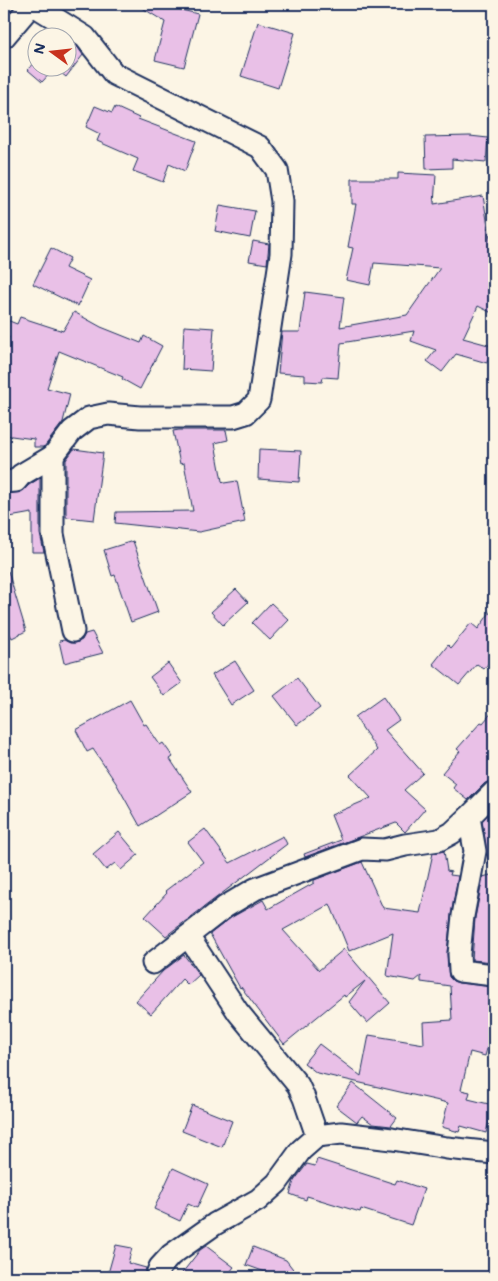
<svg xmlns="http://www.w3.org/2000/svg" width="498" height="1281" font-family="Mali,sans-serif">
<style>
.building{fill:#e9c0e7;stroke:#1b2f5e}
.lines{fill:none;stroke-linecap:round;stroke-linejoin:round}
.minor-casing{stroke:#1b2f5e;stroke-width:25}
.minor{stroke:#fcf5e5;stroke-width:21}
</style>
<rect width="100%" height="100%" fill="#fcf5e5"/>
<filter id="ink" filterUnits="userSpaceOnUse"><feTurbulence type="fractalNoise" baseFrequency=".02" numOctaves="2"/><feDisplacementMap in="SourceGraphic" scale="10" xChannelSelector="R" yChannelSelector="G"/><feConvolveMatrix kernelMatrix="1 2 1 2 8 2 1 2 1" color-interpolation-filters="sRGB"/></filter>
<g filter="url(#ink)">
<g class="building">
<path d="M136 4H157L198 14 184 67 155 60 165 22Z"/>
<path d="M258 22 295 33 278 88 241 76Z"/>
<path d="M68 41 77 46 83 55 66 77 55 68 42 82 28 70 38 59V68H68Z"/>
<path d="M95 106 112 113 115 107 139 118 138 119 196 141 185 171 169 164 163 182 133 171 138 159 97 141 100 134 86 127Z"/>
<path d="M470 136 488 138 486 162 452 159V168L426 169 425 137Z"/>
<path d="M398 173 436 175 434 204 483 196 491 244 494 245V314L478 306 463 338 492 346 487 363 456 354 442 372 427 361 436 350 411 341 414 331 341 343 338 378 323 377 322 382 305 381V375L278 373 282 332H300L305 292 344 297 340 327 407 315 440 268 374 263 370 285 346 280 353 248 348 247 356 204H352V179H398Z"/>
<path d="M220 205 255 211 250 238 215 231Z"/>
<path d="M253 241 269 244 267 264 249 261Z"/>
<path d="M51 248 70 258 65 268 90 280 78 306 33 284Z"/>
<path d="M74 312 101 327 141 343 144 336 162 346 140 389 122 379 123 377 59 351 47 388 70 394 63 422 44 447H34V439L4 435V352L9 337 4 336V319L17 324 20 317 63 331Z"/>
<path d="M184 326 214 328 211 371 182 369Z"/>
<path d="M179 430H226L228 440 215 443 222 481 224 483 237 481 245 522 199 532 115 523 116 512 193 511 184 463 180 464 173 431Z"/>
<path d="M74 449 103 453 94 520 66 517V460Z"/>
<path d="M259 449 301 451 299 482 258 479Z"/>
<path d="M40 478V534L44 552H32V513L4 518V494L21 492 29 485Z"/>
<path d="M133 541 158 612 131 622 115 575 112 576 104 550Z"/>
<path d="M4 571H8L26 631 12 638 4 623Z"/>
<path d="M236 589 248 602 223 625 211 612Z"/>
<path d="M271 603 289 620 270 640 252 623Z"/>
<path d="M494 607V656L484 669 477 664 459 685 433 664 448 645 451 648 471 623 478 629Z"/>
<path d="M92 632 103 653 64 663 59 641 64 640 70 643H76L82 640 85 634Z"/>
<path d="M235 661 254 690 231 705 212 675Z"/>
<path d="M168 663 182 683 164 696 150 677Z"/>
<path d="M297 678 320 708 297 725 274 696Z"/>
<path d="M383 697 399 720 385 730 423 773 404 790 425 809 405 832 396 823 305 857 304 854 341 840 331 815 371 798 350 775 377 750 355 717Z"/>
<path d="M130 700 144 725 146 724 160 745 163 743 173 757 170 759 192 792 140 826 116 783 93 749 87 752 76 730Z"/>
<path d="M494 710V780L485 783 468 800 453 788 456 784 442 773 460 751 457 749 481 722 483 723Z"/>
<path d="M494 809V865H489L482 821Z"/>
<path d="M205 829 230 863 283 836 287 844 166 936 145 917 167 893 165 891 203 862 188 842Z"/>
<path d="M119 832 138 855 121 870 115 863 106 870 93 854Z"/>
<path d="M444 851 447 871 451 872 450 875 458 876 451 915 447 953 449 977 453 981 459 983 494 987V1024L485 1056 470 1052 461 1090 470 1092 468 1099 493 1105 486 1133 461 1126 459 1132 442 1127 448 1103 317 1073 304 1063 319 1044 361 1076 369 1035 424 1044 423 1022 452 1020 450 986 421 982V976L415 981 387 976 393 933 349 951 330 904 283 930 319 970 344 949 390 1003 367 1023 349 1002 365 981 345 997 344 995 284 1044 241 987 240 988 210 934 232 917 263 900 268 909 314 883V880L362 862 383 908 420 913 433 853Z"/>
<path d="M494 874V962L472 960 475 918 483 877Z"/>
<path d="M184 955 199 975 188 985 182 979 151 1014 136 1001 163 971Z"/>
<path d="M353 1083 397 1118 391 1126 373 1124 362 1116 357 1122 336 1106Z"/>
<path d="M192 1105 232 1121 222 1147 182 1131Z"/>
<path d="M317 1159 395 1184 397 1180 424 1189 411 1225 361 1209 360 1212 307 1196 306 1200 290 1194 294 1181 307 1164 315 1166Z"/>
<path d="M173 1168 208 1184 197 1208 188 1204 180 1221 154 1209Z"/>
<path d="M116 1245 132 1248 128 1263 146 1268 144 1277H107Z"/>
<path d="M206 1246 234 1267 226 1277H179L200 1250Z"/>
<path d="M253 1247 286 1260 299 1277H279L246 1265Z"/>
</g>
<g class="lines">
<defs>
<g id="minor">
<path d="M32 4 85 37 114 74 260 147 277 170 282 201 281 254 259 400 246 413 233 417H140L108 414 89 418 72 431 53 456"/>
<path d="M4 37 32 4"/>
<path d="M4 482 16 481 21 475 53 456V534L73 631"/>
<path d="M494 792 469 817 475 851 463 916 459 954 460 971 494 975"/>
<path d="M188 936 238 1012 298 1085 304 1098 317 1136"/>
<path d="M153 963 225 907 255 889 362 849 385 850 405 845 439 840 452 833 469 817"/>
<path d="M156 1277 160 1267 171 1255 215 1224 258 1200 277 1183 301 1150 317 1136 341 1133 392 1139 447 1148 494 1153"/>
</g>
</defs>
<use href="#minor" class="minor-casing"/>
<use href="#minor" class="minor"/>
</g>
</g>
<rect width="498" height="1281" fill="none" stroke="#fcf5e5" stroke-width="20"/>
<rect x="10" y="10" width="478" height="1261" fill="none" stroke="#1b2f5e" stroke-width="2" filter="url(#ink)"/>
<g transform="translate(52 52) rotate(285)"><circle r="24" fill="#fcf5e5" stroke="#a2a6af"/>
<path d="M0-4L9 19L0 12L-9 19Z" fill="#c8321e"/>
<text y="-8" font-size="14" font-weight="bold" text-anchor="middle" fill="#1b2f5e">N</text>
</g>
</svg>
